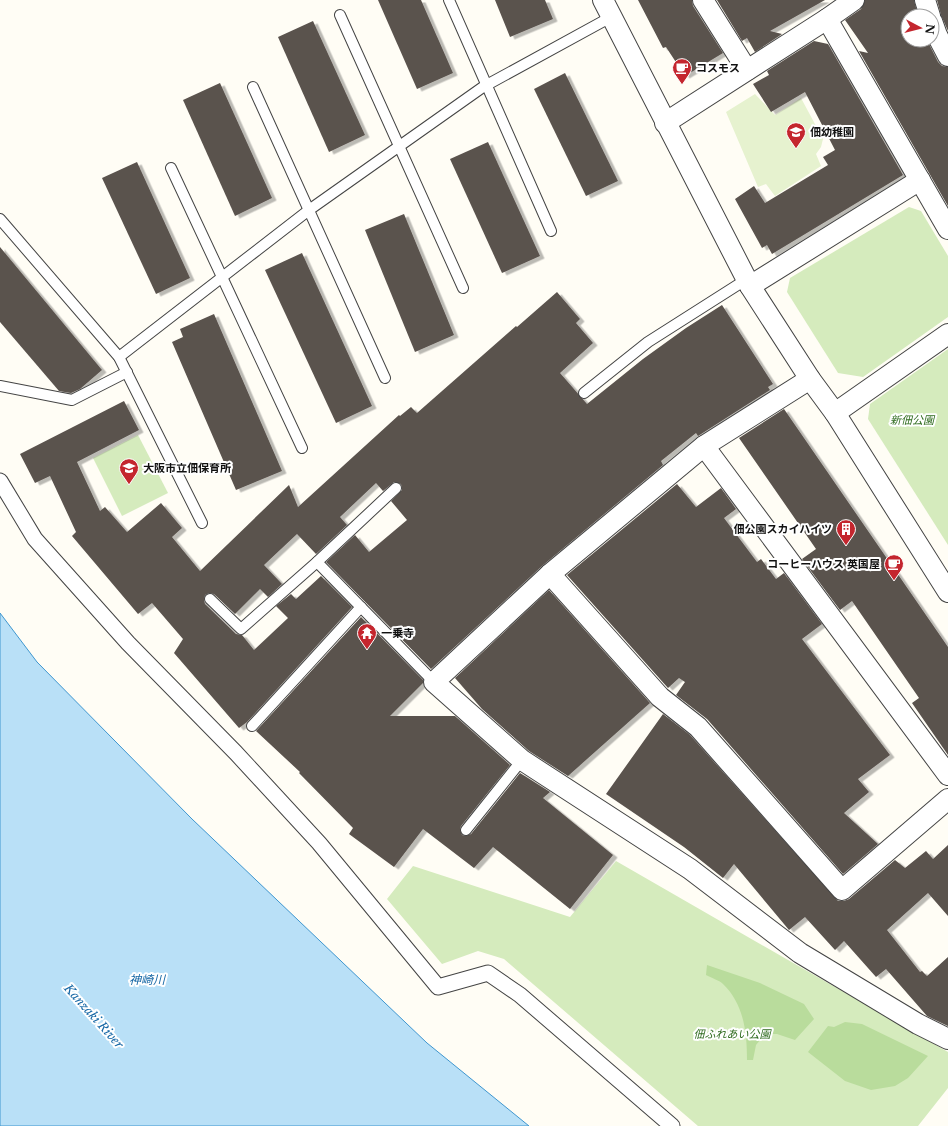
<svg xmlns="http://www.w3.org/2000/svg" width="948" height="1126" font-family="'Libre Baskerville','Noto Sans JP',serif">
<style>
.green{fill:#d5ebbd}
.forest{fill:#b9dc9c}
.pitch{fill:#e6f2cf}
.water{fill:#b9e0f7;stroke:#3f96cf}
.building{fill:#5a524d;filter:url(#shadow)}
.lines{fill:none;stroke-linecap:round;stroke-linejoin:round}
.service-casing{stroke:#444;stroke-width:12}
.pedestrian-casing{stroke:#444;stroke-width:17}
.minor-casing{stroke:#444;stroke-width:22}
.service{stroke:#fff;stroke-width:10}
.pedestrian{stroke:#fff;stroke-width:15}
.minor{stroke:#fff;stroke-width:20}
.labels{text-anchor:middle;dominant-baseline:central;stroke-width:4;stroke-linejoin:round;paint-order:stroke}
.poi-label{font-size:11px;font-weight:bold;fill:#111;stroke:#fff;text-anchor:start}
.park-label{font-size:11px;font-style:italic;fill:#2f6b1f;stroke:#fff}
.water-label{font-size:12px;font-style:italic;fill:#1768a6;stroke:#fff}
</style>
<defs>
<filter id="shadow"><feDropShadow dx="4.5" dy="2.5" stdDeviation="0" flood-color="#0004"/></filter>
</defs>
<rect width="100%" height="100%" fill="#fffdf5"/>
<g class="green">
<path d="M909 207 921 211 948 256V317L863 377 838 373 787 292 790 278Z"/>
<path d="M948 349V545L868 419 870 404Z"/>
<path d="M138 435 168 493 122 516 93 458Z"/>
<path d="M616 861 948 1052V1088L918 1126H698L504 959 478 951 442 964 387 899 413 866 570 917Z"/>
</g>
<g class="forest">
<path d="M707 965 760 983 804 1004 814 1019 795 1040 777 1034H765L756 1045 753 1060H747C747 1033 744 1004 723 984 719 980 711 978 706 975Z"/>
<path d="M845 1022 862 1024 928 1056 908 1078 895 1086 871 1090 845 1081 808 1052 828 1026 834 1027Z"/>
</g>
<path class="pitch" d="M755 94 775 115 801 98 823 139 821 147 816 154 821 166 775 196 766 184 758 187 726 112Z"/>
<path class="water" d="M0 613 37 662 192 819 427 1043 529 1126H0Z"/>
<g class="building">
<path d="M378 0H421L453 73 417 89Z"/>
<path d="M495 0H545L553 19 510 37Z"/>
<path d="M638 0H692L693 6 723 53 685 76 666 47 663 48Z"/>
<path d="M717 0H825L770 31 782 34 755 52 747 38 742 41Z"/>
<path d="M865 0H914L918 16H908V40H927L938 62 942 66 948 67V206L859 51 868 53 845 20 861 9Z"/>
<path d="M937 0H948V31L941 15Z"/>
<path d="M313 21 365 135 329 152 278 37Z"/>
<path d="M814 41 828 44 903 175 772 254 767 245 762 248 735 199 754 186 765 203 828 165 823 157 835 150 805 92 771 112 753 84 769 75 767 71Z"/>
<path d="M565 73 618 181 586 196 534 89Z"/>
<path d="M220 83 272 198 235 216 183 100Z"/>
<path d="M488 142 540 256 502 273 450 159Z"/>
<path d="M137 162 190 278 156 294 102 178Z"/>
<path d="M404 214 454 335 415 352 365 230Z"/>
<path d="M0 247 102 370 80 389 71 393 59 391 0 322Z"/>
<path d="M302 253 372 406 336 423 265 270Z"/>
<path d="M557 292 580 319 576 323 593 343 560 373 587 404 643 359 686 328 722 305 773 384 768 387 770 390 698 436 696 433 661 461 663 465 542 566 431 669 326 562 355 535 369 552 407 520 391 501 402 490 401 484 394 482 383 491 376 483 340 517 347 525 316 554 297 534 264 565 282 584 268 597 260 589 235 614 214 594 209 593 205 595 204 600 205 604 236 634 242 635 254 650 288 618 276 606 291 594 296 599 321 576 352 607 247 722 239 728 174 653 183 639 152 603 138 614 72 536 76 532 50 476 35 483 20 454 124 401 139 430 77 462 100 511 105 507 127 532 161 503 182 528 172 537 200 571 289 485 298 507 399 415 400 416 411 407 417 413 516 326 517 327Z"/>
<path d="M214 314 282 471 236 490 172 342 183 337 180 329Z"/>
<path d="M784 409 948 647V755L912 703 919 698 852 601 840 610 802 559 816 549 739 438Z"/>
<path d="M677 484 696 507 721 488 736 509 724 518 757 562 761 559 776 579 784 573 822 624 802 639 890 755 858 779 869 792 844 813 878 844 843 874 707 719 676 695 685 682 679 678 668 688 567 575Z"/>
<path d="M549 590 650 703 568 776 529 751 482 709 455 678Z"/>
<path d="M361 617 423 680V683L390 716H455L510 765 461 826 460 829 462 835 465 836 471 834 520 773 550 792 543 798 613 855 570 909 493 847 474 868 423 829 394 867 349 834 353 828 299 773 300 772 256 731Z"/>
<path d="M663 714 690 735 838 901H844L849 899 895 860 905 868 926 851 933 859 948 845V916L928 893 887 930 920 972 922 971 927 976 948 957V1026L927 1016 886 969 876 977 844 941 835 950 805 917 789 930 734 864 723 878 684 847 606 794Z"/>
</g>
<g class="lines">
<defs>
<g id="service">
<path d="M449 0 551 231"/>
<path d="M340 15 463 288"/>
<path d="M253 87 385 378"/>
<path d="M171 168 302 448"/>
<path d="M0 219 119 357 202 523"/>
<path d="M119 357 309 210 483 87 611 17"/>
<path d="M0 386 72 400 127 372"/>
<path d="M584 393 648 342 747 279"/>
<path d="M317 562 434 682"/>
<path d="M210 599 241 629 317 562 396 488"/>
<path d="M252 726 361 607"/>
<path d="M466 830 522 760"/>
</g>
<path id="pedestrian" d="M0 481 35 539 128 643 236 753 319 843 438 987 488 973 520 995 672 1126"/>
<g id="minor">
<path d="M603 0 750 286 810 379 835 413 948 592"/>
<path d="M703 0 747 70"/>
<path d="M925 0 930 16"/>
<path d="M827 19 948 229"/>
<path d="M932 21 937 35 948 56"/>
<path d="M665 123 827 19 854 0"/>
<path d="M750 286 920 180"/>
<path d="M810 379 704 446 550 574 434 682 522 760 690 869 800 953 918 1024 948 1039"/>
<path d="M835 413 948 334"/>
<path d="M704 446 948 775"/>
<path d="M550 574 660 697 698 727 842 890 948 799"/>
</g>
</defs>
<use href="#service" class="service-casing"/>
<use href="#pedestrian" class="pedestrian-casing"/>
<use href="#minor" class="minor-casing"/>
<use href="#service" class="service"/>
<use href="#pedestrian" class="pedestrian"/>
<use href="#minor" class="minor"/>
</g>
<defs>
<symbol id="cafe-pin" viewBox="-11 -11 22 30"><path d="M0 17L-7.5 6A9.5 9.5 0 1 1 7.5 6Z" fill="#c4262e" stroke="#fff"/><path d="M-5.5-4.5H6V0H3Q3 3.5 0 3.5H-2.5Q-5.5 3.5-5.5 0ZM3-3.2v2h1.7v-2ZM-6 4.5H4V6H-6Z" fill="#fff"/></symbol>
<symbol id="school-pin" viewBox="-11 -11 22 30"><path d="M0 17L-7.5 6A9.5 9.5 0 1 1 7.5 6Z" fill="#c4262e" stroke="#fff"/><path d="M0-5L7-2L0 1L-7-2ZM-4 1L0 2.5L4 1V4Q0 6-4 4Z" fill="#fff"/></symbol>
<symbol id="building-pin" viewBox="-11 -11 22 30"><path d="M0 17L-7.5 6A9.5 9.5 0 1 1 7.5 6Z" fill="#c4262e" stroke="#fff"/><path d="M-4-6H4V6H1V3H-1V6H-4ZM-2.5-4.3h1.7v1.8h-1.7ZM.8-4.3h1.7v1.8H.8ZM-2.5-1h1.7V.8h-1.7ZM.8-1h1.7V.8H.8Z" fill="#fff"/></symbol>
<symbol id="temple-pin" viewBox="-11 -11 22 30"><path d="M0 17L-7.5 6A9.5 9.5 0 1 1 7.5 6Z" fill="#c4262e" stroke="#fff"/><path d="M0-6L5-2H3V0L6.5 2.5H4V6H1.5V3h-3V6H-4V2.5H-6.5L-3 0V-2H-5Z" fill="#fff"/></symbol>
</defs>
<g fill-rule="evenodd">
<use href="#cafe-pin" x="671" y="57" width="22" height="30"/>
<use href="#school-pin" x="785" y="121" width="22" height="30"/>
<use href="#school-pin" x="118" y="457" width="22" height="30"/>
<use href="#building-pin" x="835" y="518" width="22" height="30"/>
<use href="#cafe-pin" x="883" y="553" width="22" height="30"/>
<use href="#temple-pin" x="356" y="622" width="22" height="30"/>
</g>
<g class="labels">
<g class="poi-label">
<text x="696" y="68">コスモス</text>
<text x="810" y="132">佃幼稚園</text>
<text x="143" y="468">大阪市立佃保育所</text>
<text x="832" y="529" text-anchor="end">佃公園スカイハイツ</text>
<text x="880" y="564" text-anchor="end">コーヒーハウス 英国屋</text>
<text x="381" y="633">一乗寺</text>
</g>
<g class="park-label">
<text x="912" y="420">新佃公園</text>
<text x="732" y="1034">佃ふれあい公園</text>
</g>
<g class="water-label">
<text x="147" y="979">神崎川</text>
<text transform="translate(94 1016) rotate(48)">Kanzaki River</text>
</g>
</g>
<g transform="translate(920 28) rotate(97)"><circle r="19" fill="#ffffff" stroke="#a0a0a0"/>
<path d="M0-3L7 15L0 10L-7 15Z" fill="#c4262e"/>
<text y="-6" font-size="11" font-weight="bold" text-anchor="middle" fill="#111111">N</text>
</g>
</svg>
